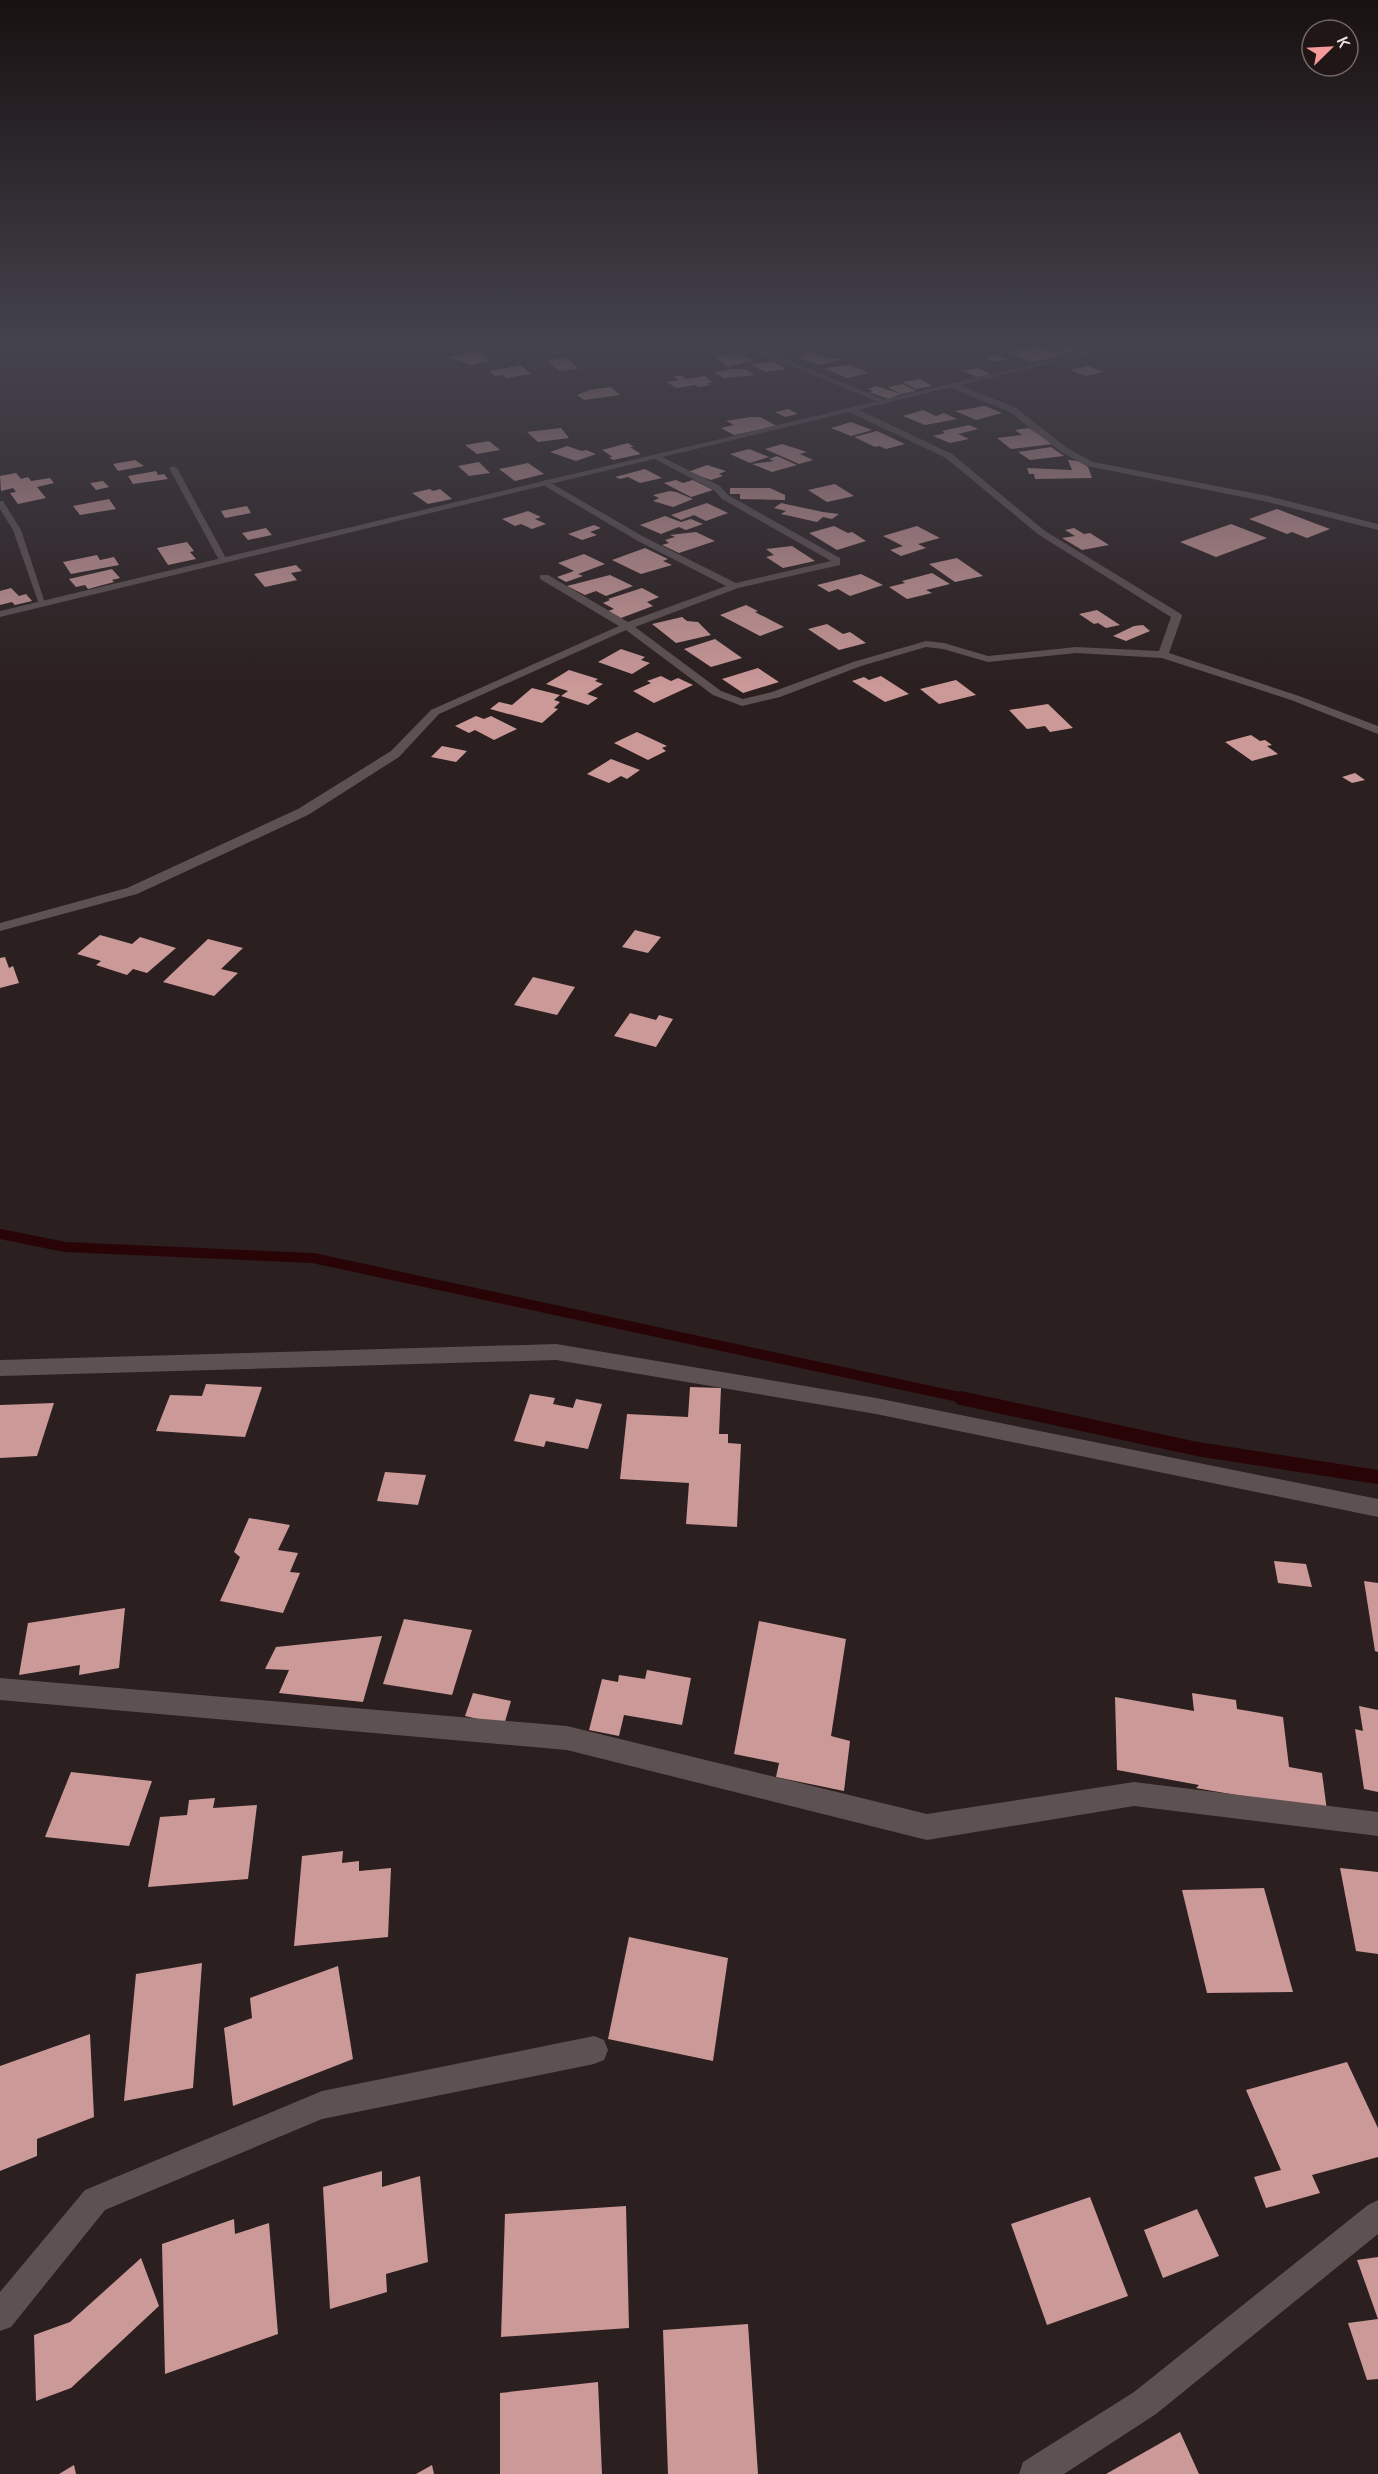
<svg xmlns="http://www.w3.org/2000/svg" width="1378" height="2474" font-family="Cabin,sans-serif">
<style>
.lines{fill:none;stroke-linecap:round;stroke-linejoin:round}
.stream-far1{stroke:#280407;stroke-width:10}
.stream{stroke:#280407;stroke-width:14}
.building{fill:#cb9998}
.lane{fill:#5e5151;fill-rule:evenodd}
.street{fill:#5e5151;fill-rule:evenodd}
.secondary{fill:#5e5151;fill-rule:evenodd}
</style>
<rect width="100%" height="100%" fill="#2b1f1f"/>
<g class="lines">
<path class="stream-far1" d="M0 1234 65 1247 313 1258 968 1399"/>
<path class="stream" d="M961 1398 1197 1449 1378 1477"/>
</g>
<g class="building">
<path d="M505 344H537L543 349 515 353Z"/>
<path d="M1043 344H1077L1090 348 1068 353Z"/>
<path d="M1031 346 1049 348 1065 354 1033 362 1006 352Z"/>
<path d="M476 352 490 358 485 359 489 361 472 365 448 357Z"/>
<path d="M808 352 830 359H842L820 365 799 358 808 356 801 353Z"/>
<path d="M739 353 754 360 728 367 715 357Z"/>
<path d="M998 355 1009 359 996 362 986 358Z"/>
<path d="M567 357 578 369 559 371 547 361Z"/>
<path d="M772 361 786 369 765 372 751 364Z"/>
<path d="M521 365 531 374 507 378 503 375 495 376 490 371Z"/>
<path d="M850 365 869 373 847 378 824 368Z"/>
<path d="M1088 366 1104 372 1086 376 1069 370Z"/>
<path d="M978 368 991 374 977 377 963 371Z"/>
<path d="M733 369H745L755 375 723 378 714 372Z"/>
<path d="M680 375 686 379 705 376 712 383H707L710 385 698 387 695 385 676 388 667 382 679 380 673 377Z"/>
<path d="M920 379 932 386 916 389 902 382Z"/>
<path d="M903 384 916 391 901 394 888 387Z"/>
<path d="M876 386 901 394 888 399 869 392 874 391 868 389Z"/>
<path d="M611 387 620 395 584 400 577 395 589 390Z"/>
<path d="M985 406 1002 413 976 420 955 411Z"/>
<path d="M788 409 798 414 785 417 775 412Z"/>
<path d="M923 410 936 416 944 413 957 419 925 425 903 416Z"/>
<path d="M750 417H760L777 426 734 435 721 428 734 425 726 421Z"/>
<path d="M851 422 872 430 851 436 831 428Z"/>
<path d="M969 425 978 429 958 434 969 439 950 443 933 436 945 433 942 431Z"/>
<path d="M561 428 569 438 538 442 527 432Z"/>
<path d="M1029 428 1053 444 1011 449 997 438 1022 435 1015 430Z"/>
<path d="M877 431 905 444 886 449 879 446 875 447 854 437Z"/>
<path d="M489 441 500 450 477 454 465 445Z"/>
<path d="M628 443 634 447H630L641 454 613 460 609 457H613L602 450Z"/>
<path d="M782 444 807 452 800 454 813 460 799 464 765 449Z"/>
<path d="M567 446 582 451 586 450 596 454 576 461 550 452Z"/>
<path d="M1051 447 1064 456 1030 460 1018 452Z"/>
<path d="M749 449 769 457 750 463 730 454Z"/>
<path d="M777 456 797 465 772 472 752 464 774 461 769 459Z"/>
<path d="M135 460 144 466 118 471 113 464Z"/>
<path d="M1068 460 1078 461 1088 467 1092 478 1035 479 1034 474H1029L1027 468 1072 470Z"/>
<path d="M479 462 490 473 469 476 458 466Z"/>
<path d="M528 463 544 474 515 481 499 469Z"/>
<path d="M707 465 726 471 719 474 723 476 711 480 688 472Z"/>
<path d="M645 469 662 478 640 483 628 477 620 479 615 477Z"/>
<path d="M156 471 158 475 164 474 168 479 133 484 128 476Z"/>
<path d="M16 473 21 479 28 477 31 481 50 478 54 483 37 487 46 498 18 504 10 493 16 492 13 488 1 491 0 476Z"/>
<path d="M676 480 683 483 693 480 713 490 691 497 664 483Z"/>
<path d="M103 481 109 487 96 490 90 483Z"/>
<path d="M835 484 854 496 827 502 808 490Z"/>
<path d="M730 488H770L785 495V500L740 499V494H730Z"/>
<path d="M430 489 433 491 440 489 452 499 428 504 412 493Z"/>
<path d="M670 491 676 492 693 499 673 507 653 501 659 498 653 495Z"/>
<path d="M109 499 116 509 80 515 73 506Z"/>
<path d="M707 503 728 513 706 521 694 515 681 520 671 515Z"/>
<path d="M781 503 823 512 839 514 832 519 823 517 817 522 781 514 786 511 774 508Z"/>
<path d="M247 506 251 513 225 518 221 511Z"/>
<path d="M1277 509 1330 529 1307 538 1292 532 1287 534 1249 519Z"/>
<path d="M528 511 541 517 535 519 546 524 532 529 521 524 515 526 502 519Z"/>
<path d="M665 516 681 522 691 519 703 524 686 530 679 527 661 534 640 525Z"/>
<path d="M1231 524 1267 538 1216 557 1180 542Z"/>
<path d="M594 525 601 528 590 532 597 535 582 540 568 534Z"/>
<path d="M834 526 848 533 852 532 866 541 837 550 809 533Z"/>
<path d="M917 526 940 538 918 544 926 548 901 556 890 550 903 546 883 536Z"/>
<path d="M266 528 272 535 248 540 242 533Z"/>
<path d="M1074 528 1084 534 1090 533 1109 545 1082 550 1062 538 1075 536 1065 530Z"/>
<path d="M696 532 715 541 679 553 662 545 669 543 665 540 675 537 670 535Z"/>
<path d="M187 542 194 551 190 552 196 559 168 565 157 548Z"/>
<path d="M792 546 815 561 783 568 766 557 774 555 766 549Z"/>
<path d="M645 548 668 559 663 561 672 565 641 574 612 560Z"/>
<path d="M584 554 605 564 578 574 583 576 566 582 557 577 574 571 558 563Z"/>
<path d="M97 555 100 560 114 557 119 565 71 574 63 562Z"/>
<path d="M957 558 983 576 955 582 929 564Z"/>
<path d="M296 565 302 571 291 573 297 580 265 587 254 574Z"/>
<path d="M112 569 120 578 112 580 114 582 88 589 85 585 76 587 69 579Z"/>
<path d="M932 573 950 584 926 590 932 593 907 599 889 587 905 583 902 581Z"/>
<path d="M861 574 883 585 850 596 838 589 829 592 817 585Z"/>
<path d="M610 575 633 586 606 596 596 591 585 595 567 586Z"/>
<path d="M11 588 19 596 26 594 32 601 15 605 12 602 0 605V591Z"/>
<path d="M642 588 659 597 647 602 653 606 621 618 608 611 614 609 603 603 610 600 608 599Z"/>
<path d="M746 605 758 611 755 612 784 627 760 636 720 615Z"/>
<path d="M1097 610 1120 625 1106 628 1098 623 1094 624 1079 614Z"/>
<path d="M682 617 687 621 698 622 711 635 676 643 652 624Z"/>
<path d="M827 624 843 634 850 632 866 643 839 650 808 629Z"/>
<path d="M1143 625 1150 631 1126 641 1113 636 1134 626Z"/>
<path d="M715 639 742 658 711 667 684 649Z"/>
<path d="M621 649 645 657 641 660 650 663 632 674 598 662Z"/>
<path d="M758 668 779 682 743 693 722 679Z"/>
<path d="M569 670 598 679 595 681 603 684 587 694 598 698 588 705 561 696 568 691 546 684Z"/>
<path d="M661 676 671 681 678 678 693 685 654 703 633 691 651 683 647 681Z"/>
<path d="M881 676 909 694 885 702 852 681 864 677 869 680Z"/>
<path d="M956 680 976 695 939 704 920 689Z"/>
<path d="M532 688 560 695 554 700 560 702 554 708 558 709 542 723 490 709 499 702 512 705Z"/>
<path d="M1048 704 1073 728 1050 732 1045 726 1027 729 1009 710Z"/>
<path d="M476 716 484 719 491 716 517 729 494 740 475 730 469 733 455 726Z"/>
<path d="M637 732 667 746 662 748 666 751 648 760 614 743Z"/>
<path d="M1251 735 1260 741 1265 740 1272 745 1267 746 1278 754 1252 761 1225 742Z"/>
<path d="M442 746 467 751 456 762 431 757Z"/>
<path d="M611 759 640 770 627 779 621 776 609 783 587 774Z"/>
<path d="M1355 773 1365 780 1352 783 1342 777Z"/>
<path d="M635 930 661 937 648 953 622 947Z"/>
<path d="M100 935 132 944 140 937 176 948 147 973 133 969 127 975 96 965 101 961 77 954Z"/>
<path d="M208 939 243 948 221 969 238 973 214 996 163 982Z"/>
<path d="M5 957 9 968 13 966 19 983 0 988V958Z"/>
<path d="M533 977 575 987 557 1015 514 1005Z"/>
<path d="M630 1013 656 1020 659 1015 673 1019 656 1047 614 1036Z"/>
<path d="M206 1384 262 1387 245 1437 156 1431 170 1395 202 1396Z"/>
<path d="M690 1387 721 1388 719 1434H728V1443L741 1444 737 1527 686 1524 689 1483 620 1479 627 1414 688 1417Z"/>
<path d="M530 1394 555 1398 553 1404 573 1408 576 1399 602 1404 588 1449 546 1441 544 1447 514 1441Z"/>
<path d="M54 1403 37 1456 0 1458V1405Z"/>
<path d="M385 1472 426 1475 418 1505 377 1501Z"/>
<path d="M249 1518 290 1525 278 1550 298 1553 290 1572 300 1573 283 1613 220 1601 240 1557 234 1552Z"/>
<path d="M1274 1561 1306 1564 1312 1587 1278 1583Z"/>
<path d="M1364 1581 1378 1583V1652L1375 1651Z"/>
<path d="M125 1608 119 1668 79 1675 80 1665 19 1675 28 1623Z"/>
<path d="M404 1619 472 1630 452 1695 383 1684Z"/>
<path d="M759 1621 846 1639 831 1736 850 1741 844 1791 776 1777 779 1763 734 1754Z"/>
<path d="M382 1636 363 1702 279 1693 289 1670 265 1669 276 1647Z"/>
<path d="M647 1670 691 1678 682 1725 624 1715 619 1736 589 1730 602 1679 618 1682 619 1675 645 1679Z"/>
<path d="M473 1693 511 1701 504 1725 465 1716Z"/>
<path d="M1192 1693 1236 1700 1237 1709 1283 1717 1289 1767 1322 1773 1327 1811 1196 1788 1199 1785 1117 1770 1115 1697 1194 1711Z"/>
<path d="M1359 1706 1378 1710V1792L1364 1789 1355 1729 1363 1731Z"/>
<path d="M71 1772 152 1781 129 1846 45 1837Z"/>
<path d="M215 1798 213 1808 257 1805 248 1879 148 1887 160 1817 187 1815 189 1800Z"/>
<path d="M343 1851 342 1863 359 1861V1871L391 1868 388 1937 294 1946 302 1856Z"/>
<path d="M1340 1868 1378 1872V1954L1356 1951Z"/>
<path d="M1264 1888 1293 1992 1207 1993 1182 1890Z"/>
<path d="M629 1937 728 1958 713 2061 608 2039Z"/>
<path d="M202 1963 193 2088 124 2101 136 1974Z"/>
<path d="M338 1966 353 2059 233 2106 224 2028 252 2018 250 1998Z"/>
<path d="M90 2034 94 2117 37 2139V2156L0 2171V2066Z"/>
<path d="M1347 2062 1378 2128V2157L1312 2175 1320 2193 1266 2208 1254 2177 1281 2170 1246 2090Z"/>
<path d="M382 2171V2187L420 2176 428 2262 386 2274 387 2292 330 2309 323 2187Z"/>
<path d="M1090 2197 1128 2296 1047 2325 1011 2224Z"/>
<path d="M626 2206 629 2328 501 2337 505 2214Z"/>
<path d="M1197 2209 1219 2256 1163 2278 1144 2230Z"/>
<path d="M234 2219 235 2234 269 2223 278 2334 165 2374 162 2244Z"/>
<path d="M1378 2257V2319L1357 2260Z"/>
<path d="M141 2258 159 2306 71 2388 36 2401 34 2335 70 2322Z"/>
<path d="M1378 2319V2379L1367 2380 1348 2323Z"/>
<path d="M748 2324 758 2474H668L663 2330Z"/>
<path d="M598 2382 602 2474H500V2393Z"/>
<path d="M1180 2432 1199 2474H1106Z"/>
<path d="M74 2465 76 2474H59Z"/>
<path d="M432 2465 434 2474H416Z"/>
</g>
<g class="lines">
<g class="lane">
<path d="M173 466 177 468 227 560 226 562 219 560 169 468Z"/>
<path d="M0 501H3L21 530 46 606 39 604 13 530 0 509Z"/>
</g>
<g class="street">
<path d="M738 344H748L890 402 883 404Z"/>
<path d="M951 384H957L1016 408 1067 448 1093 462 1268 496 1378 524V530L1268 502 1087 466 1061 452 1010 412 951 388Z"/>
<path d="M849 408H855L952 454 1045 531 1181 614 1182 616 1169 653 1299 696 1378 726V734L1291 700 1162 658 1076 653 988 662 943 649 926 647 861 666 780 697 742 706 713 695 626 630 439 714 399 757 308 815 137 894 0 931V923L127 888 298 809 391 751 431 710 619 626 540 579V575H548L628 622 726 586 638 541 543 485V481L546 480 644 537 736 583 831 561 722 499 714 490 651 457 658 455 720 486 728 495 840 558V565L738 588 635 627 721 691 743 699 772 692 853 662 926 641 944 643 988 656 1076 647 1159 651 1171 617 1039 535 946 458 849 412Z"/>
<path d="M556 1344 876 1398 1378 1499V1517L876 1414 556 1360 0 1376V1360Z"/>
<path d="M0 1678 567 1726 927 1814 1134 1782 1378 1812V1836L1134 1806 927 1840 567 1750 0 1700Z"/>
<path d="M594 2036 604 2040 608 2050 604 2060 594 2064 322 2119 105 2210 11 2327 0 2331V2292L85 2190 322 2091Z"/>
<path d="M1378 2200V2234L1156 2414 1064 2474H1019L1023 2462 1134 2392 1368 2205Z"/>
</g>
<path class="secondary" d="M1117 344H1130L0 617V611Z"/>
</g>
<linearGradient id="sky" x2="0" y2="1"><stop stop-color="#181111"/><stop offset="0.5" stop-color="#44424d"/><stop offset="1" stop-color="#44424d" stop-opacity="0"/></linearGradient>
<rect width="1378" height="690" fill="url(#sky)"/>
<g transform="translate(1330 48) rotate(66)"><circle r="28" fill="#211616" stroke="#726868" stroke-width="1.5"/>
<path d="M0-4.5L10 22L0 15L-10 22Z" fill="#f59b9c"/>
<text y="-9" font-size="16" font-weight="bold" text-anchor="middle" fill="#ece4e4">K</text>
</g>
</svg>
